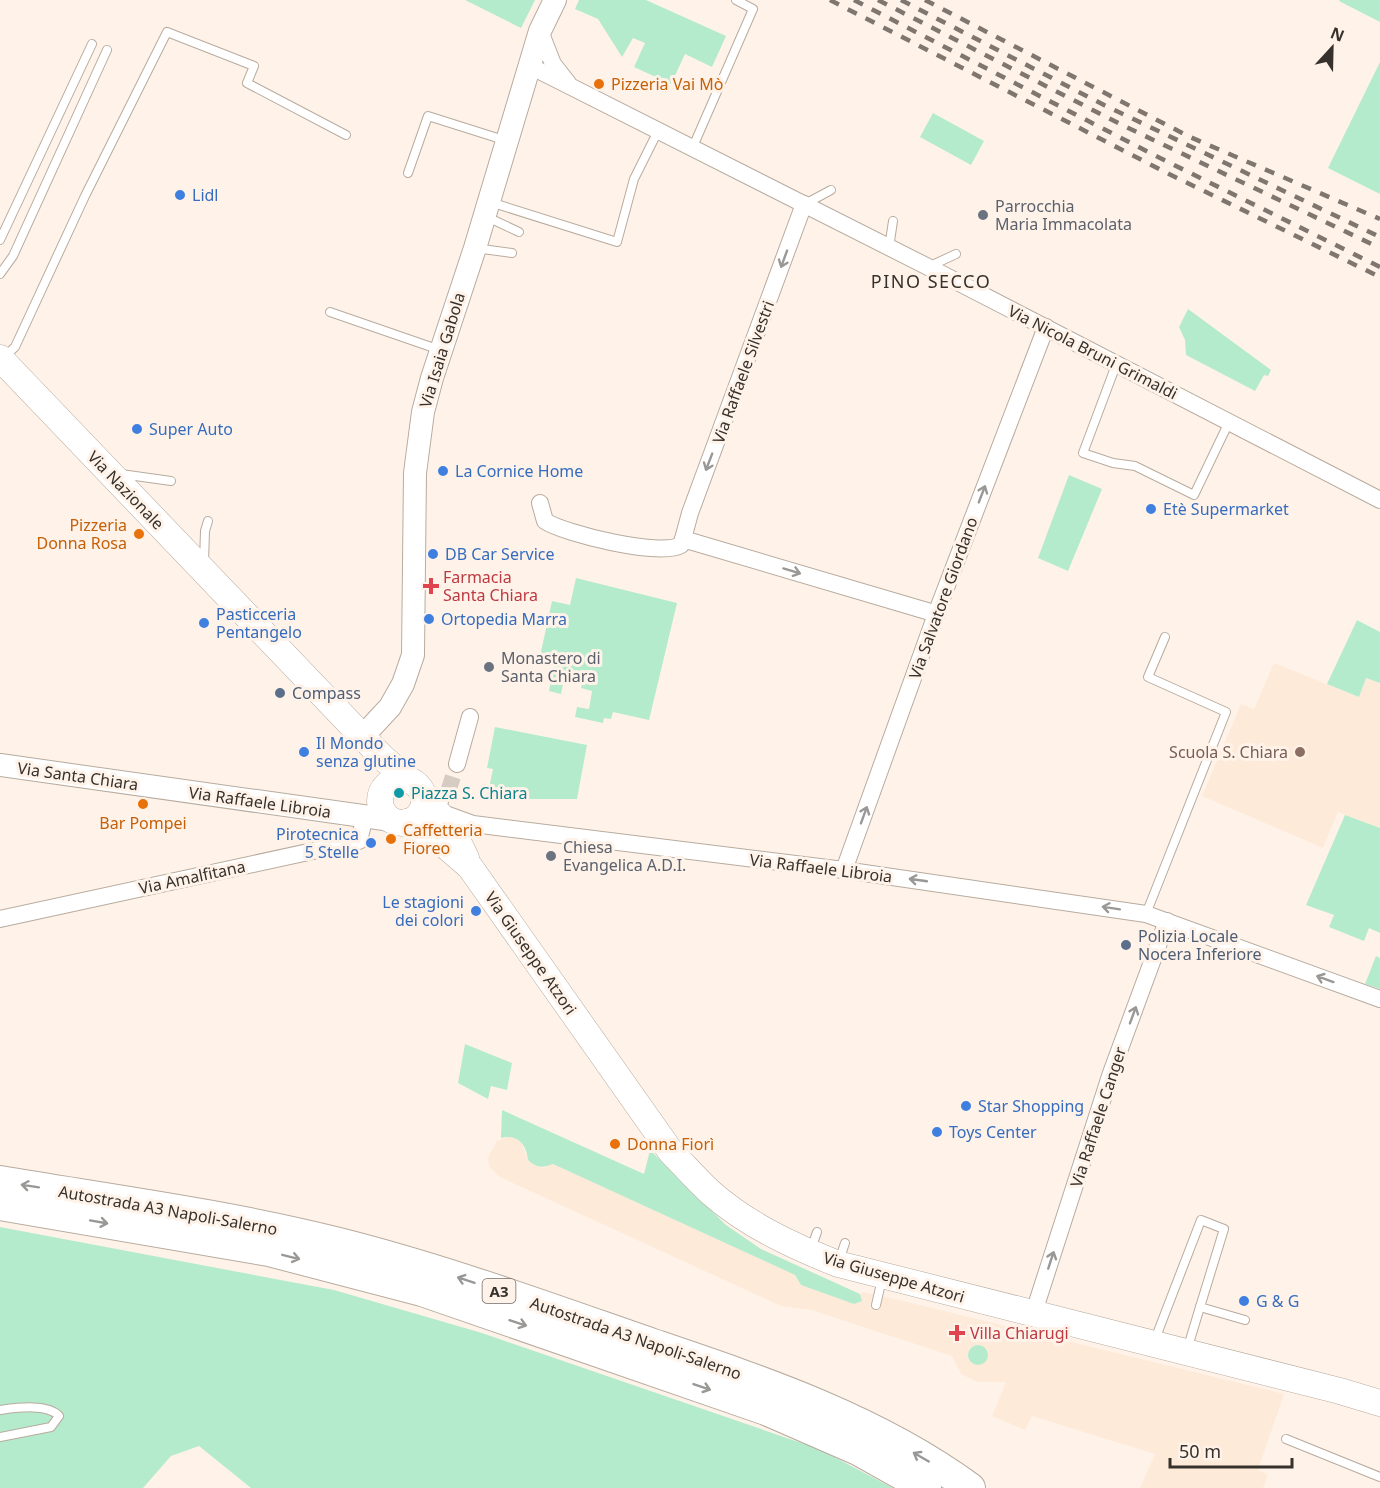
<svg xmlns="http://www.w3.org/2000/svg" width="1380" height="1488" font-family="'Noto Sans',sans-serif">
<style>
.built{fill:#feead8}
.green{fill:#b4ebcd}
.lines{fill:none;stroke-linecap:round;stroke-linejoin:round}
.street-tunnel{stroke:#d7ccc3;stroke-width:16;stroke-dasharray:16 8;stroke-linecap:butt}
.lane-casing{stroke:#b8ab9f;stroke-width:10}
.street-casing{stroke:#b8ab9f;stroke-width:18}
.secondary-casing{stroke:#b8ab9f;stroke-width:24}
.primary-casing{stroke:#b8ab9f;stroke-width:27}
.highway-casing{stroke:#b8ab9f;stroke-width:32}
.lane{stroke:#fff;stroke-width:8}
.street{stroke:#fff;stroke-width:16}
.secondary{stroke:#fff;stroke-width:22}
.primary{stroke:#fff;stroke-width:26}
.highway{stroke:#fff;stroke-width:30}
.rail{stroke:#7e766f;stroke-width:4.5;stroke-dasharray:10 10;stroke-linecap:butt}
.oneway{stroke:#9a9896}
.food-dot{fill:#e8710a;stroke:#fff3e9;stroke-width:2}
.shop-dot{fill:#3f7fe0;stroke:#fff3e9;stroke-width:2}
.worship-dot{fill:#6b7280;stroke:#fff3e9;stroke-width:2}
.health-dot{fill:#e0444e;stroke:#fff3e9;stroke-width:2}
.service-dot{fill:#5c6f8a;stroke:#fff3e9;stroke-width:2}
.education-dot{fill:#8d6e63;stroke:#fff3e9;stroke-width:2}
.culture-dot{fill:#0f9aa8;stroke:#fff3e9;stroke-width:2}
.labels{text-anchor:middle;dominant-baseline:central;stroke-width:6;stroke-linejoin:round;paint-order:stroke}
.shield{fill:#fff3e9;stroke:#726b65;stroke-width:1.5}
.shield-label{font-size:15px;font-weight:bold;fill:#36312c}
.food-label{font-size:16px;fill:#c56008;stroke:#fff3e9;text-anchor:start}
.shop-label{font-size:16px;fill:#366cbe;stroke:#fff3e9;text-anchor:start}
.worship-label{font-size:16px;fill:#5b616d;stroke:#fff3e9;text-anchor:start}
.street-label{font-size:16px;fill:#36312c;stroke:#fff3e9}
.health-label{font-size:16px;fill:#be3a42;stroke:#fff3e9;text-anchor:start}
.service-label{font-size:16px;fill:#4e5e75;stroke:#fff3e9;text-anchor:start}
.education-label{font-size:16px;fill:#785e54;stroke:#fff3e9;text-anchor:end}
.culture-label{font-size:16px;fill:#0d838f;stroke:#fff3e9;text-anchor:start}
.neighbourhood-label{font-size:18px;letter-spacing:1.5px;fill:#36312c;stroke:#fff3e9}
</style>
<rect width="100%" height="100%" fill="#fff3e9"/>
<g class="built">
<path d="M1274 663 1359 697 1366 678 1380 683V828L1338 812 1323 848 1202 796 1241 704 1254 709Z"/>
<path d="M511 1136 521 1141 528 1160 543 1168 553 1164 795 1275 801 1285 862 1301 860 1294 863 1292 895 1299 1284 1394 1258 1470 1268 1475 1263 1488H1140L1155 1454 1032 1416 1025 1430 992 1416 1006 1382H977L961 1374 952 1356 811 1310 781 1306 500 1177 489 1166 488 1157 497 1141Z"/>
</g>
<g class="green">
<path d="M465 0H535L521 28Z"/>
<path d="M579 0H646L726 36 712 67 685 54 671 84 634 67 645 43 633 38 622 57 598 19 575 9Z"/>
<path d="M1340 0H1380V22L1339 1Z"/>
<path d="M1380 62V194L1328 168Z"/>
<path d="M933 113 984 141 971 165 920 137Z"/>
<path d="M1188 309 1271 370 1268 376 1264 375 1255 391 1186 355 1185 340 1179 327Z"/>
<path d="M1069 475 1102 489 1068 571 1038 558Z"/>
<path d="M576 578 677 603 649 720 613 712 611 719 604 718 603 723 575 717 577 707 589 709 592 691 581 688 583 678 565 674 561 694 549 691 554 665 539 661 552 601 570 605Z"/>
<path d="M1357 620 1380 632V683L1366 678 1359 697 1327 684Z"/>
<path d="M495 727 587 745 577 799H501L502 790 489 788 493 769 487 768Z"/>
<path d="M1345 815 1380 828V933L1369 928 1364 941 1329 927 1334 915 1306 905Z"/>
<path d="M1376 956 1380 958V989L1365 984Z"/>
<path d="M465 1044 512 1063 507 1090 491 1086 488 1099 458 1083Z"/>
<path d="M502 1110 644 1174 650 1150 726 1225 761 1249 860 1294 862 1301 854 1304 801 1285 795 1275 553 1164C542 1168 537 1168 528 1160 526 1144 518 1134 501 1138Z"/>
<path d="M0 1227 334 1290 482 1333 819 1449 893 1488H251L199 1446 171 1456 143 1488H0Z"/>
<circle cx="978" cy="1355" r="10"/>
</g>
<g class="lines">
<path class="street-tunnel" d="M448 792 457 764"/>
<defs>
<g id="lane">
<path d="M692 149 753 9 736 0"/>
<path d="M408 173 428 116 507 141"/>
<path d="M490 202 617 242 634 179 658 131"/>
<path d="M805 204 831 190"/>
<path d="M487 217 519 232"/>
<path d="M0 240 92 44"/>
<path d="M475 248 512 253"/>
<path d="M889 248 893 221"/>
<path d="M928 267 956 254"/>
<path d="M0 274 13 256 107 50"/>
<path d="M330 312 440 350"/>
<path d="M4 357 15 347 85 196 167 32 254 66 247 83 346 135"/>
<path d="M1116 365 1083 453 1113 463 1135 466 1194 495 1229 422"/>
<path d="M121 474 171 481"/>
<path d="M204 562 205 531 208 521"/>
<path d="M440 811 448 792"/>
<path d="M1146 914 1226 712 1148 677 1165 637"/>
<path d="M811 1249 817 1232"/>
<path d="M839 1261 845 1243"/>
<path d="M876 1305 882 1279"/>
<path d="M1154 1342 1201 1220 1224 1229 1200 1307 1245 1320"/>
<path d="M1187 1350 1200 1307"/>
<path d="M0 1410C15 1408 48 1403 59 1416L51 1427 0 1437"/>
<path d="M1286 1439 1380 1477"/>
</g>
<g id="street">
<path d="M540 31 553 64 568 83"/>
<path d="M530 66 942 274 1380 500"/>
<path d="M804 204 690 513 683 539 937 614"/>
<path d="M540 503 545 521C565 534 660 557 681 545L683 539"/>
<path d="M457 764 470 717"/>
<path d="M440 812 473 824 844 870 1146 914 1380 999"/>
<path d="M844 870 939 606 1046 327"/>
<path d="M0 919 359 841 365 816"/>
<path d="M1033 1315 1111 1073 1167 921"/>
</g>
<g id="secondary">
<path d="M364 735 390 707 403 684 413 655 415 473 423 412 432 378 475 248 540 31 555 0"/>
<path d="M0 765 391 820"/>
</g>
<g id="primary">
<path d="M0 358 383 758 409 780"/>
<circle cx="402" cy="801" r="22"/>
<path d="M424 800C445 816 455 835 466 858"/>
<path d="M406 822 440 841 470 867 671 1152C684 1165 696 1179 710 1192 747 1225 793 1246 838 1264L1340 1391 1380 1403"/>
</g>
<g id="highway">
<path d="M0 1181C113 1200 228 1215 339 1243 446 1270 549 1308 653 1344 762 1381 876 1419 970 1488"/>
<path d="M0 1205 269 1251 422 1291 766 1410 858 1450 926 1488"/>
</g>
</defs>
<use href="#lane" class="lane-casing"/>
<use href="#street" class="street-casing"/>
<use href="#secondary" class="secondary-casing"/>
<use href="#primary" class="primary-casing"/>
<use href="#highway" class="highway-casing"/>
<use href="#lane" class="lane"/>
<use href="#street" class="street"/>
<use href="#secondary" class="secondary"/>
<use href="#primary" class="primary"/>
<use href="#highway" class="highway"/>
<g class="rail">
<path d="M830 0 1169 174 1380 277"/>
<path d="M854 0 1156 156 1380 267"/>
<path d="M878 0 1122 125 1380 248"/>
<path d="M901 0 1104 105 1380 237"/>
<path d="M925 0 1190 137 1380 219"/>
</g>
</g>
<defs><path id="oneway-shaft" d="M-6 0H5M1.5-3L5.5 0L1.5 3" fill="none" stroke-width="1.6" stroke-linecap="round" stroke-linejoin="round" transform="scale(1.5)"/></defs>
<g class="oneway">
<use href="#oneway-shaft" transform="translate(784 259) rotate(110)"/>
<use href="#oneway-shaft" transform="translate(709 462) rotate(111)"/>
<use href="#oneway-shaft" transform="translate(982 494) rotate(-69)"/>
<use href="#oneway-shaft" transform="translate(792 571) rotate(17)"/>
<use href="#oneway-shaft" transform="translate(864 815) rotate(-70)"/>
<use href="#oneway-shaft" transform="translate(918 880) rotate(-172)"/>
<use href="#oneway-shaft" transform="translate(1111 908) rotate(-171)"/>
<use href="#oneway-shaft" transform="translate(1325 979) rotate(-160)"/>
<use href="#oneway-shaft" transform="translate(1133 1015) rotate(-70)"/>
<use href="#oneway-shaft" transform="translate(30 1186) rotate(-171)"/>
<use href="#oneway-shaft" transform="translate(99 1222) rotate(10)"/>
<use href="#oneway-shaft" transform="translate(291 1257) rotate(14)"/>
<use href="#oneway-shaft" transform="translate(1051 1260) rotate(-72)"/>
<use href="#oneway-shaft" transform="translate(466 1280) rotate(-162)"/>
<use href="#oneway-shaft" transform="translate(518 1323) rotate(18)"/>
<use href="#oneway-shaft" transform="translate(702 1387) rotate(19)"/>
<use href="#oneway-shaft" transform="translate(921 1457) rotate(-150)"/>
</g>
<g class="food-dot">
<circle cx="599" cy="84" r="6"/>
<circle cx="139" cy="534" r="6"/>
<circle cx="143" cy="804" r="6"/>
<circle cx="391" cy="839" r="6"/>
<circle cx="615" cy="1144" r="6"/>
</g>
<g class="shop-dot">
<circle cx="180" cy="195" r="6"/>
<circle cx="137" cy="429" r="6"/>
<circle cx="443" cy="471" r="6"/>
<circle cx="1151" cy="509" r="6"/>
<circle cx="433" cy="554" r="6"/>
<circle cx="429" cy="619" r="6"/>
<circle cx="204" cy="623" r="6"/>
<circle cx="304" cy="752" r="6"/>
<circle cx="371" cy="843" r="6"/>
<circle cx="476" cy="911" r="6"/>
<circle cx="966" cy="1106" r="6"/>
<circle cx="937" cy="1132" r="6"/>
<circle cx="1244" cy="1301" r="6"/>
</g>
<g class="worship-dot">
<circle cx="983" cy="215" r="6"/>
<circle cx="489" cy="667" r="6"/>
<circle cx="551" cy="856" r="6"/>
</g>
<g class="health-dot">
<path d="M428 577h6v6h6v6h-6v6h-6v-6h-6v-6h6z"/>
<path d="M954 1324h6v6h6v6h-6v6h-6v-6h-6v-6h6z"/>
</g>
<g class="service-dot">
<circle cx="280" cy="693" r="6"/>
<circle cx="1126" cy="945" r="6"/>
</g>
<circle class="education-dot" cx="1300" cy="752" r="6"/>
<circle class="culture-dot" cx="399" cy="793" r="6"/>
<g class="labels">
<rect class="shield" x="482.5" y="1279" width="33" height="24" rx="4.5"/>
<g class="shield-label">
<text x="499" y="1291">A3</text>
</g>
<g class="food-label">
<text x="611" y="84">Pizzeria Vai Mò</text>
<text x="127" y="525" text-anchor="end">Pizzeria<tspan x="127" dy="18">Donna Rosa</tspan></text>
<text x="143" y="823" text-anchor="middle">Bar Pompei</text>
<text x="403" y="830">Caffetteria<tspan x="403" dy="18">Fioreo</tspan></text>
<text x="627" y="1144">Donna Fiorì</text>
</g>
<g class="shop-label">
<text x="192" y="195">Lidl</text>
<text x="149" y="429">Super Auto</text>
<text x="455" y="471">La Cornice Home</text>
<text x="1163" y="509">Etè Supermarket</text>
<text x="445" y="554">DB Car Service</text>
<text x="216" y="614">Pasticceria<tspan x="216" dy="18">Pentangelo</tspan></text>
<text x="441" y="619">Ortopedia Marra</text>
<text x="316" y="743">Il Mondo<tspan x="316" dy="18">senza glutine</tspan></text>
<text x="359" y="834" text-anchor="end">Pirotecnica<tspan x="359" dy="18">5 Stelle</tspan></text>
<text x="464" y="902" text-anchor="end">Le stagioni<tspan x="464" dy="18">dei colori</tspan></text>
<text x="978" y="1106">Star Shopping</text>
<text x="949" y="1132">Toys Center</text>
<text x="1256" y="1301">G &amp; G</text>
</g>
<g class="worship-label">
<text x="995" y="206">Parrocchia<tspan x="995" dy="18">Maria Immacolata</tspan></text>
<text x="501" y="658">Monastero di<tspan x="501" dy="18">Santa Chiara</tspan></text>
<text x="563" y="847">Chiesa<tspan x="563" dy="18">Evangelica A.D.I.</tspan></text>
</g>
<g class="street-label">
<text transform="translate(442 350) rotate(-73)">Via Isaia Gabola</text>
<text transform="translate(1093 352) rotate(27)">Via Nicola Bruni Grimaldi</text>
<text transform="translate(743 372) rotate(-70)">Via Raffaele Silvestri</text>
<text transform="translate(126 490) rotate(46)">Via Nazionale</text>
<text transform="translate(943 598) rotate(-70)">Via Salvatore Giordano</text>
<text transform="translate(78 776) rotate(8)">Via Santa Chiara</text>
<text transform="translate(260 802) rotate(8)">Via Raffaele Libroia</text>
<text transform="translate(821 868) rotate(7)">Via Raffaele Libroia</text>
<text transform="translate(192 877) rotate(-12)">Via Amalfitana</text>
<text transform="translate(531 953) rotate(55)">Via Giuseppe Atzori</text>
<text transform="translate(1098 1117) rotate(-72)">Via Raffaele Canger</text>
<text transform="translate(168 1210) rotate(10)">Autostrada A3 Napoli-Salerno</text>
<text transform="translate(894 1277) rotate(16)">Via Giuseppe Atzori</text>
<text transform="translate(636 1338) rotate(19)">Autostrada A3 Napoli-Salerno</text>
</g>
<g class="health-label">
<text x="443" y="577">Farmacia<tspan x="443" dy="18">Santa Chiara</tspan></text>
<text x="970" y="1333">Villa Chiarugi</text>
</g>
<g class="service-label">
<text x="292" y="693">Compass</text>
<text x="1138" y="936">Polizia Locale<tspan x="1138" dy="18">Nocera Inferiore</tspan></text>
</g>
<g class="education-label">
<text x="1288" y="752">Scuola S. Chiara</text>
</g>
<g class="culture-label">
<text x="411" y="793">Piazza S. Chiara</text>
</g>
<g class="neighbourhood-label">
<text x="931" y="281">PINO SECCO</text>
</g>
</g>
<g transform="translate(1332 48) rotate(22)" stroke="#fff3e9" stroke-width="4.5" paint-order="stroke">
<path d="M0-4.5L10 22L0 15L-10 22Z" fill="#36312c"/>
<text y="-9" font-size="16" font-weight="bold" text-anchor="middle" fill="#36312c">N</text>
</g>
<path d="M1170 1458v9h122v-9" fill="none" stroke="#36312c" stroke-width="3"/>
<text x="1179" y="1458" font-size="18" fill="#36312c" stroke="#fff3e9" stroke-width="4.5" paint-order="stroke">50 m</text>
</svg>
